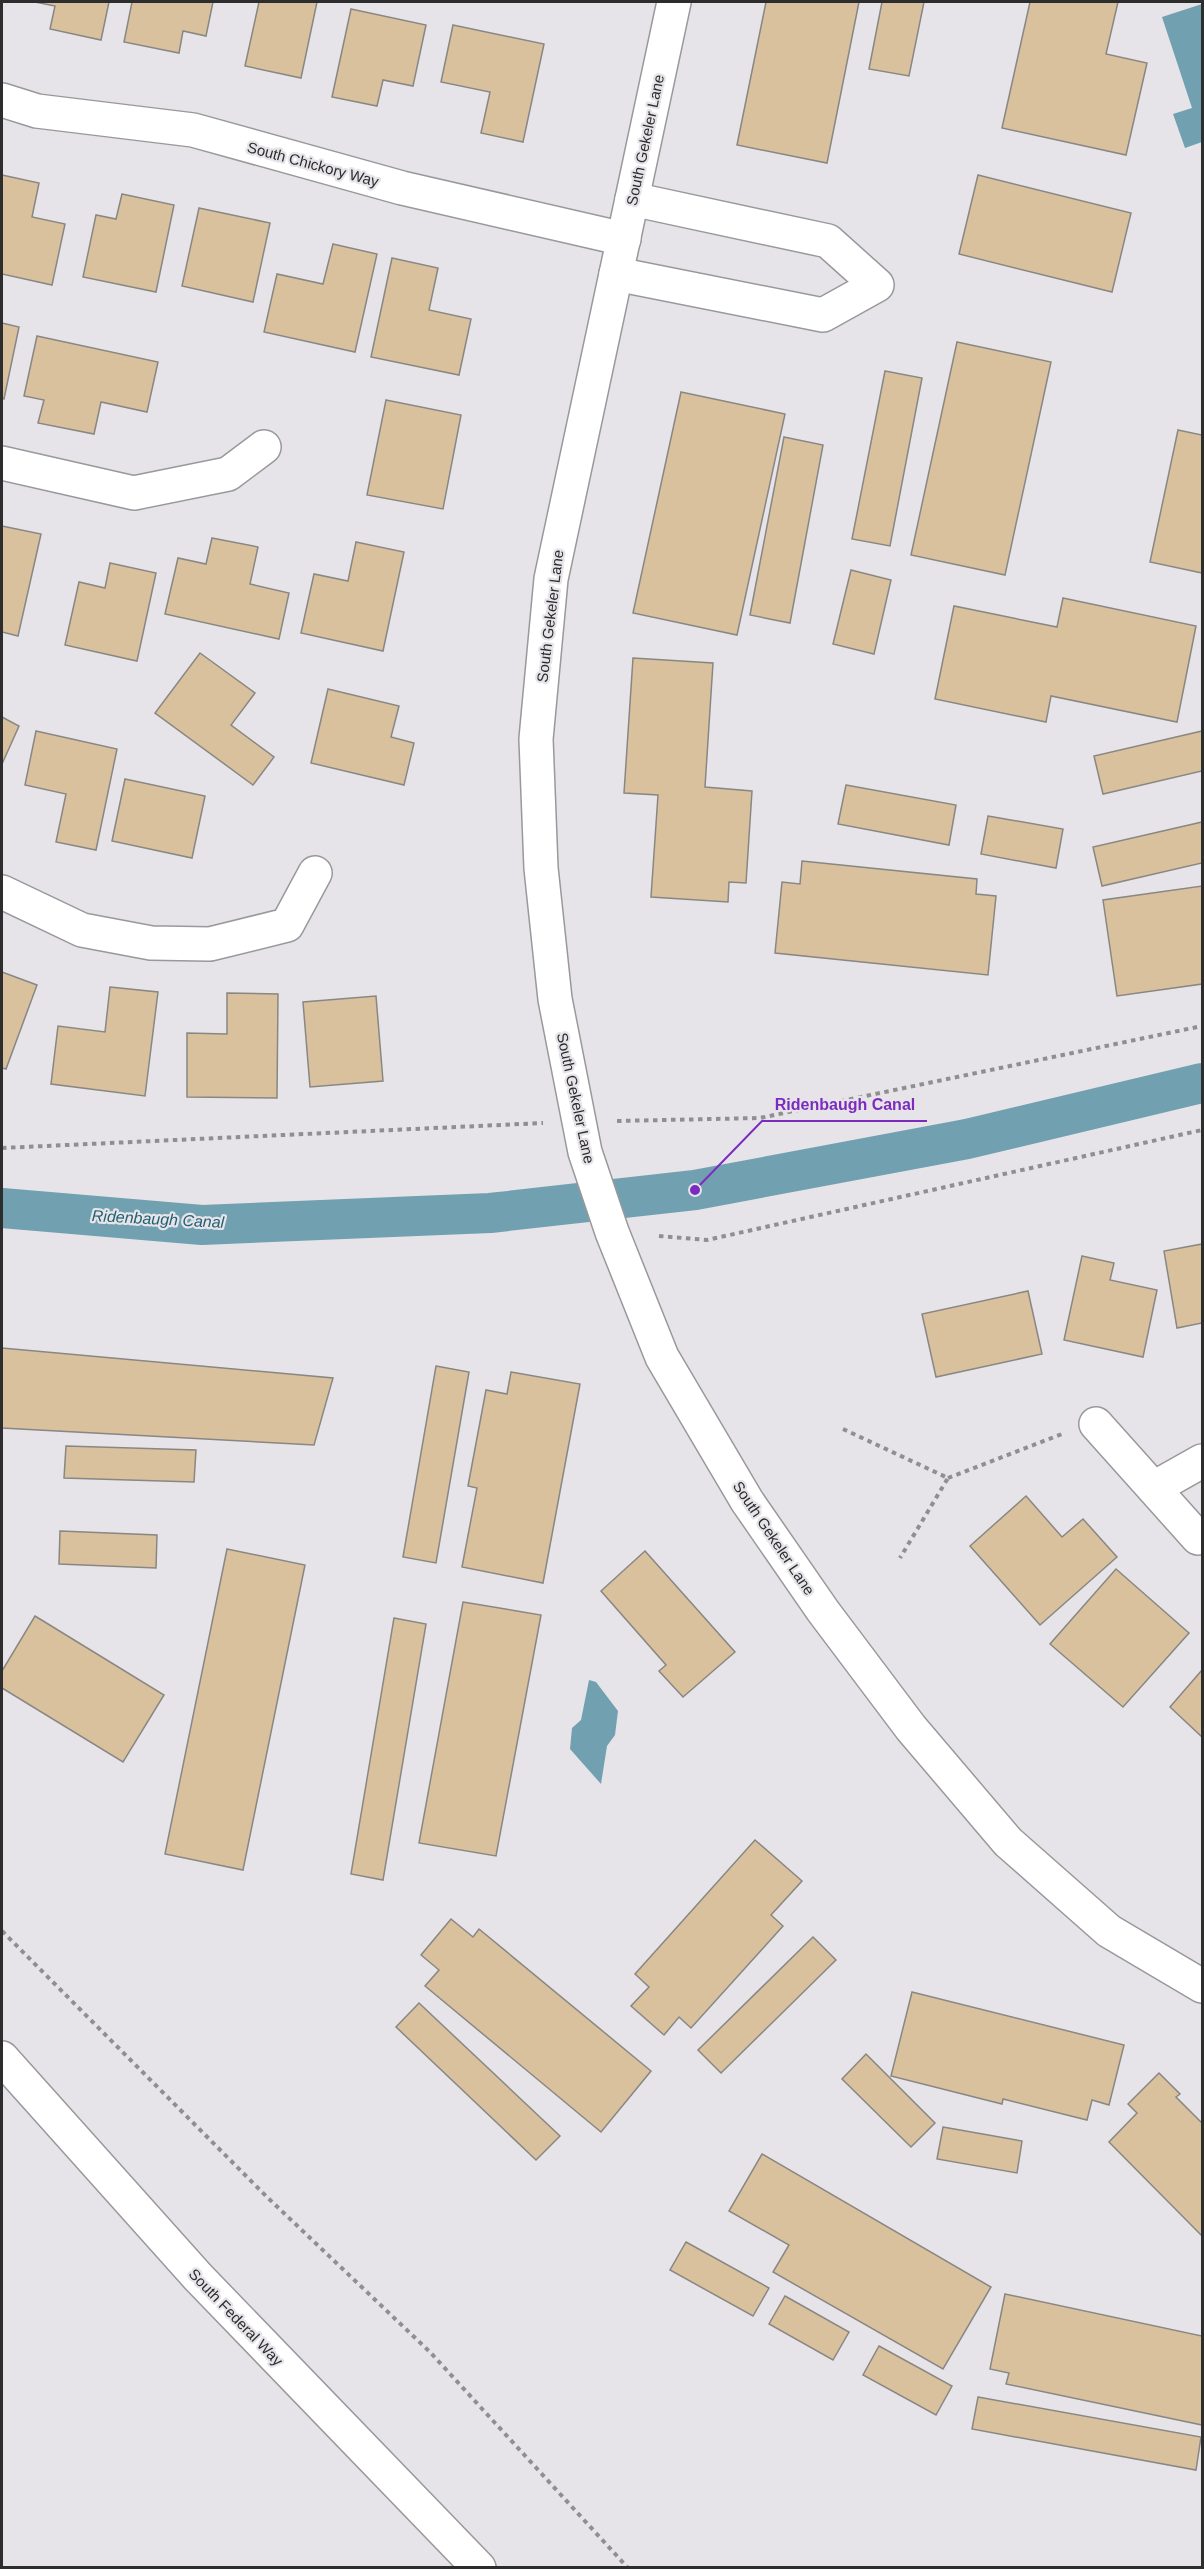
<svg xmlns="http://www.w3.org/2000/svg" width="1204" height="2569" font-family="Helvetica,sans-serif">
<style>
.water{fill:#71a1b1}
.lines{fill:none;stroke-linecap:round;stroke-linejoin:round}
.canal{stroke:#71a1b1;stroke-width:40}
.building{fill:#d9c19d;stroke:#898784;stroke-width:1.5}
.minor-casing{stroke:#99989b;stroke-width:36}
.major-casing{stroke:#99989b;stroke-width:36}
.path{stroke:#908e91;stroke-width:4;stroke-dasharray:4.5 4.5;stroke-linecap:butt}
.minor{stroke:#fff;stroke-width:33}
.major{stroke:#fff;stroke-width:33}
.labels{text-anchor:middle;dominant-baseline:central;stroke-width:4.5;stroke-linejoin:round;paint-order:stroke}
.street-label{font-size:15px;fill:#2d2d2e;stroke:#e6e4e8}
.water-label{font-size:16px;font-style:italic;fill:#226073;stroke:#e6e4e8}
.leader{fill:none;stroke:#7b2cbf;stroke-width:2}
.callout-dot{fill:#7b2cbf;stroke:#e6e4e8;stroke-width:2}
.callout-label{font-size:16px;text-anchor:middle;font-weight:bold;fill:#7b2cbf;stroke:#e6e4e8;stroke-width:4.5;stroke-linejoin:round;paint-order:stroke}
</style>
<rect width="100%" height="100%" fill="#e6e4e8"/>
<g class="water">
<path d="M1202 4V142L1185 148 1173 114 1192 108 1162 17Z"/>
<path d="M589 1680 596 1682 618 1711 615 1735 607 1746 601 1784 570 1749 572 1728 581 1720Z"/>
</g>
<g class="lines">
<path class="canal" d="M2 1208 202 1225 490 1213 695 1190 967 1139 1202 1083"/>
</g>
<g class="building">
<path d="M35 2H109L101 40 50 29 55 6Z"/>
<path d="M132 2H213L206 36 183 31 179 53 124 42Z"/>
<path d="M259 2H317L301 78 245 66Z"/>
<path d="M766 2H859L827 163 737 145Z"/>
<path d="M882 2H924L909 76 869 69Z"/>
<path d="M1030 2H1118L1106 54 1147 63 1126 155 1002 128Z"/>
<path d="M351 9 426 25 413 86 383 80 377 106 332 97Z"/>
<path d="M453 25 544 44 523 142 481 133 490 92 441 82Z"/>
<path d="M2 175 39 183 32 217 65 224 52 285 2 274Z"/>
<path d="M978 175 1131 213 1112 292 959 254Z"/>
<path d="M122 194 174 205 156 292 83 277 96 215 116 219Z"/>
<path d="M199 208 270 223 253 302 182 286Z"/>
<path d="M333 244 377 254 355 352 264 332 277 274 323 284Z"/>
<path d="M392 258 438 268 429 310 471 319 459 375 371 357Z"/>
<path d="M2 323 19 327 4 399 2 398Z"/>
<path d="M37 336 158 362 147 412 101 402 94 434 38 423 44 400 24 396Z"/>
<path d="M957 342 1051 362 1005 575 911 555Z"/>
<path d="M885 371 922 378 890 546 852 539Z"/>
<path d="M681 392 785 414 737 635 633 613Z"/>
<path d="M386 400 461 415 443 509 367 495Z"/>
<path d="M1178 430 1202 435V573L1150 562Z"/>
<path d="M784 437 823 445 790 623 750 615Z"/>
<path d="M2 526 41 534 18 636 2 632Z"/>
<path d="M212 538 258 547 250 584 289 593 279 639 165 614 178 558 206 564Z"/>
<path d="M356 542 404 552 383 651 301 633 314 574 348 581Z"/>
<path d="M110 563 156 573 137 661 65 645 79 582 105 588Z"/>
<path d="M851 570 891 580 874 654 833 644Z"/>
<path d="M1063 598 1196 626 1177 722 1051 696 1046 722 935 699 954 606 1057 627Z"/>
<path d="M200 653 255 693 231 725 274 757 253 785 155 713Z"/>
<path d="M633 658 713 663 705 787 752 791 746 883 729 882 728 902 651 897 658 795 624 793Z"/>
<path d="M328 689 399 706 391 737 414 743 404 785 311 763Z"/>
<path d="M2 717 19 726 2 764Z"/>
<path d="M36 731 117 749 96 850 56 842 66 794 25 785Z"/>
<path d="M1202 731V771L1103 794 1094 756Z"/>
<path d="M125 779 205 796 192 858 112 841Z"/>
<path d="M846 785 956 805 949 845 838 824Z"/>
<path d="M988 816 1063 829 1056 868 981 854Z"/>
<path d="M1202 822V863L1102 886 1093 847Z"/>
<path d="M802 861 977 879 976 894 996 896 988 975 775 953 782 882 800 884Z"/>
<path d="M1202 886V984L1117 996 1103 900Z"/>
<path d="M2 972 37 985 6 1069 2 1068Z"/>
<path d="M110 987 158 992 145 1096 51 1084 58 1026 105 1032Z"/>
<path d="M227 993 278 994 277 1098 187 1097V1033L227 1034Z"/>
<path d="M376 996 383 1081 310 1087 303 1002Z"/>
<path d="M1202 1244V1323L1177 1328 1164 1251Z"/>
<path d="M1082 1256 1114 1263 1110 1280 1157 1290 1143 1357 1064 1340Z"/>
<path d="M1028 1291 1042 1354 936 1377 922 1314Z"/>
<path d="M2 1348 333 1378 314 1445 2 1428Z"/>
<path d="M436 1366 469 1372 436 1563 403 1557Z"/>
<path d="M511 1372 580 1384 543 1583 462 1567 477 1488 468 1486 486 1390 507 1394Z"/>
<path d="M66 1446 196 1450 194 1482 64 1478Z"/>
<path d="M1026 1496 1062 1537 1083 1519 1117 1557 1040 1625 970 1546Z"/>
<path d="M60 1531 157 1535 156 1568 59 1564Z"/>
<path d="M227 1549 305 1565 243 1870 165 1854Z"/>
<path d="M645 1551 735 1652 683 1697 659 1671 666 1665 601 1591Z"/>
<path d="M1116 1569 1189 1633 1123 1707 1050 1644Z"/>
<path d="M463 1602 541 1615 496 1856 419 1843Z"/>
<path d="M35 1616 164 1695 123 1762 2 1688V1671Z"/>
<path d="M394 1618 426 1624 383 1880 351 1874Z"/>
<path d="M1202 1670V1737L1170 1707Z"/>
<path d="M755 1840 802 1881 771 1915 783 1926 691 2028 679 2017 664 2035 631 2006 649 1987 635 1974Z"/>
<path d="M451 1919 473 1937 479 1929 651 2071 601 2132 425 1986 439 1970 421 1955Z"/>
<path d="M813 1937 836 1960 721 2073 698 2050Z"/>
<path d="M912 1992 1124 2045 1109 2105 1092 2100 1087 2120 1003 2099 1002 2104 891 2076Z"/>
<path d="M419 2003 560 2136 536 2160 396 2027Z"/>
<path d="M866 2054 935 2123 911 2147 842 2079Z"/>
<path d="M1159 2073 1180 2094 1176 2097 1202 2123V2236L1109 2142 1137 2113 1128 2104Z"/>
<path d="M943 2127 1022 2141 1017 2173 937 2159Z"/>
<path d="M762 2154 991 2287 943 2369 773 2272 789 2245 729 2211Z"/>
<path d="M686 2242 769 2288 753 2316 670 2270Z"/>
<path d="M1005 2294 1202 2336V2425L1006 2384 1009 2373 990 2369Z"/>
<path d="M785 2296 849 2332 833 2360 769 2324Z"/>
<path d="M879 2346 952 2386 936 2415 863 2375Z"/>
<path d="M978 2397 1201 2437 1196 2470 972 2429Z"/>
</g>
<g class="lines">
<defs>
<g id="minor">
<path d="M674 2 551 579 536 739 541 868 555 999 585 1152 612 1232 662 1357 747 1501 823 1611 911 1728 1008 1842 1109 1931 1202 1986"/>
<path d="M2 100 37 111 193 130 402 188 624 239"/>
<path d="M616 274 823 315 877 285 828 241 632 199"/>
<path d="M2 463 134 493 228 474 264 447"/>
<path d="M2 892 82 930 151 943 210 944 287 925 315 873"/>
<path d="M1096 1424 1198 1538"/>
<path d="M1154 1488 1202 1461"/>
</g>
<path id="major" d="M2 2058 198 2277 479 2568"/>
</defs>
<use href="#minor" class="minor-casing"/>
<use href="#major" class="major-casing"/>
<g class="path">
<path d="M617 1121 760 1118 1202 1026"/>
<path d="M2 1148 543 1123"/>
<path d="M659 1236 707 1240 1202 1130"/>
<path d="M843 1429 948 1478 900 1558"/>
<path d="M948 1478 1062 1434"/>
<path d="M2 1931 267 2197 430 2352 628 2568"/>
</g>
<use href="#minor" class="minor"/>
<use href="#major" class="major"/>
</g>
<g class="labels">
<g class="street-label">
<text transform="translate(645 140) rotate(-78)">South Gekeler Lane</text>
<text transform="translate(313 164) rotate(15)">South Chickory Way</text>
<text transform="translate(550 616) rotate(-83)">South Gekeler Lane</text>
<text transform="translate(576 1098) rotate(78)">South Gekeler Lane</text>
<text transform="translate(774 1538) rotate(56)">South Gekeler Lane</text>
<text transform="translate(236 2317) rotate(46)">South Federal Way</text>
</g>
<g class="water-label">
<text transform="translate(158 1219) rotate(3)">Ridenbaugh Canal</text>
</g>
</g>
<path class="leader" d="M695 1190L762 1121H927"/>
<circle class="callout-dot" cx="695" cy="1190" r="6"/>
<g class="callout-label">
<text x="845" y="1110">Ridenbaugh Canal</text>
</g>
<rect width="1204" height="2569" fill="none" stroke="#2d2d2e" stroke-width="6"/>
</svg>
